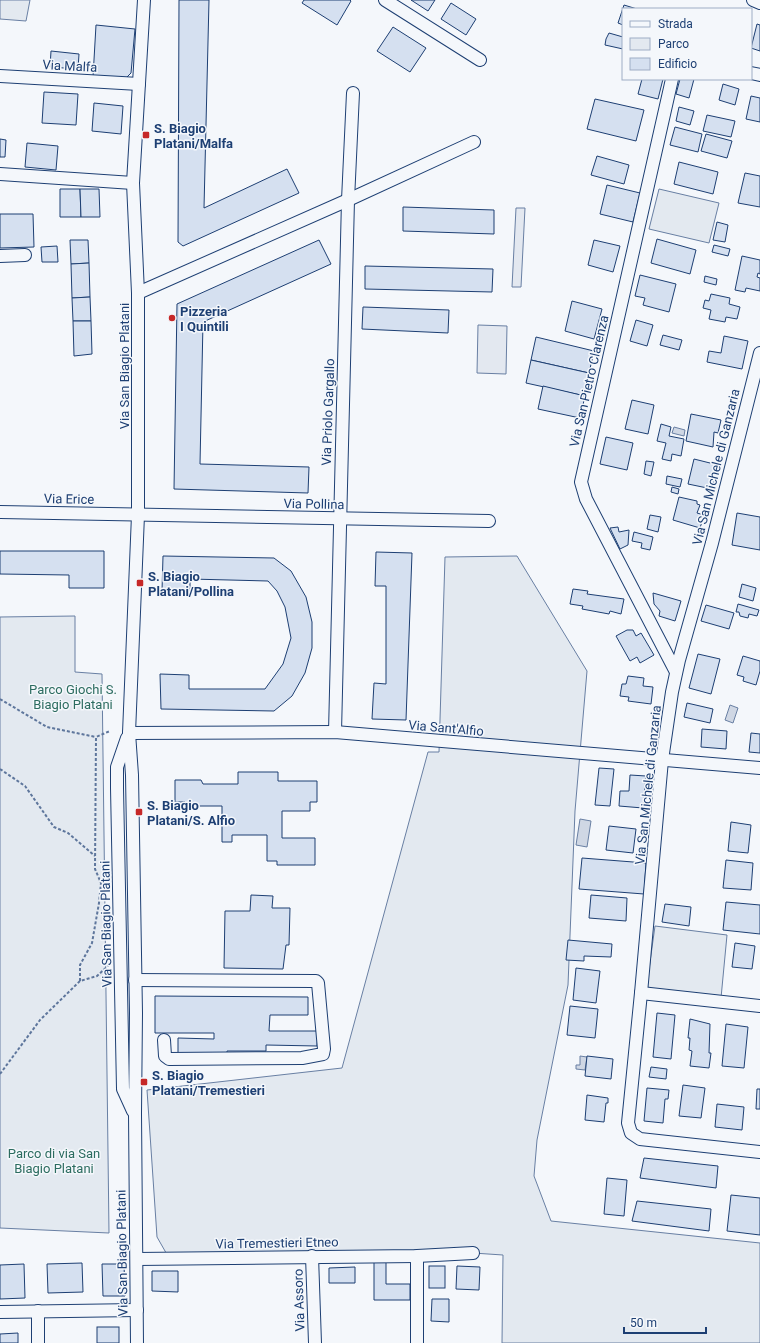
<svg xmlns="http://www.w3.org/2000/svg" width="760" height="1343" font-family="Roboto,sans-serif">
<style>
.green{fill:#e3e9f0;stroke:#687fa3}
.parking{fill:#e3e8f0;stroke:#687fa3}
.water{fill:#cfd7e4;stroke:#687fa3}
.building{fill:#d5e0f0;stroke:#1d3f73}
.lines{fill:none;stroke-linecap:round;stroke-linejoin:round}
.minor-casing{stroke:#1d3f73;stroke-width:14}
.path{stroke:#5e769c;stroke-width:2;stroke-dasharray:3 2;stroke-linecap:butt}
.minor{stroke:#f4f7fb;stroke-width:12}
.poi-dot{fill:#c62828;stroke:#f4f7fb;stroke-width:1.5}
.labels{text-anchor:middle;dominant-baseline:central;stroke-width:3;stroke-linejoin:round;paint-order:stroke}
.street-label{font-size:13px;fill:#1d3f73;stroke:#f4f7fb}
.poi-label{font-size:13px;font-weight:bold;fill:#1d3f73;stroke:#f4f7fb;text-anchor:start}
.park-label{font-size:13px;fill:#2c6c60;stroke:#f4f7fb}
</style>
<rect width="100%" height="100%" fill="#f4f7fb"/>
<g class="green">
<path d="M0 0H30L26 21 0 19Z"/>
<path d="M659 189 719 203 709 243 649 229Z"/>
<path d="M517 556 587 671 575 811 568 985 537 1140 534 1176 551 1221 760 1243V1343H502L503 1255 473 1253 169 1258 157 1237 147 1090 342 1068 428 752H439L445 557Z"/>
<path d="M75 616V672L102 674 109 1233 0 1228V617Z"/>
<path d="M655 926 727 935 721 998 646 991Z"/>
</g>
<g class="parking">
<path d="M516 208H525L521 287H512Z"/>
<path d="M478 325 507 326 506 374 477 373Z"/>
</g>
<g class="water">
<path d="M674 427 685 430 684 436 672 433Z"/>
<path d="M730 705 738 708 733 723 725 720Z"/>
<path d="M580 819 591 821 587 847 576 845Z"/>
<path d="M580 1056 587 1057 585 1070 576 1069V1065H580Z"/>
</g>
<g class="building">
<path d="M179 0H209L204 208 287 169 299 193 183 246 178 242Z"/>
<path d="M304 0H350L351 1 337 25 302 3Z"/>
<path d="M411 0H435L428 11Z"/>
<path d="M451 3 476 19 466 35 441 19Z"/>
<path d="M624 5 637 9H623V25L618 23Z"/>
<path d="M757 24 760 25V51L751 48Z"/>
<path d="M96 25 135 29 131 73 125 79 93 77Z"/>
<path d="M393 27 426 48 410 72 377 51Z"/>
<path d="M609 33 623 37V49L605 45 606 39Z"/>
<path d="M51 51 79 54 78 69 50 67Z"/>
<path d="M642 79H663L658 99 638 94Z"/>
<path d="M680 79H694L689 98 676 94Z"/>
<path d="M723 84 739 89 735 105 719 100Z"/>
<path d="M44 92 78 94 76 125 42 123Z"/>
<path d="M751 96 760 98V122L746 119Z"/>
<path d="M595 99 644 110 636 141 587 129Z"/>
<path d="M94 103 123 106 121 134 92 131Z"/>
<path d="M679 107 694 111 690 125 676 121Z"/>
<path d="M707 115 735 121 731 137 703 131Z"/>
<path d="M675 127 702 134 698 152 670 145Z"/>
<path d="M706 134 732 141 727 158 701 151Z"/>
<path d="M0 139 6 140 5 157H0Z"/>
<path d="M27 143 58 146 56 170 25 167Z"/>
<path d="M597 156 629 165 624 184 591 175Z"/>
<path d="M679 162 718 172 713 194 674 184Z"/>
<path d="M745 173 760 176V207L738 203Z"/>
<path d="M607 185 640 193 633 222 600 214Z"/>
<path d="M60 189H80L81 217H60Z"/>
<path d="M80 189H99L100 217H81Z"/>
<path d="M403 207 494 210V234L403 231Z"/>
<path d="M0 214H33L34 247 0 248Z"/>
<path d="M717 222 728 225 725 242 713 240Z"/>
<path d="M657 239 696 250 690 274 651 263Z"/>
<path d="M70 240H88L89 263 71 264Z"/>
<path d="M319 240 331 264 203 322 200 464 309 467 308 493 174 489 177 304Z"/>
<path d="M594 240 620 246 613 272 588 265Z"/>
<path d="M714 245 730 249 728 256 712 252Z"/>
<path d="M57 246 58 262H42L41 247Z"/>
<path d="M742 256 760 260V274L758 273 757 277 760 278V291L746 288 745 292 735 290Z"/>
<path d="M89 263 90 297 72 298 71 264Z"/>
<path d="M365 266 493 269 492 292 365 289Z"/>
<path d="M640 275 676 284 669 312 643 305 645 298 635 296Z"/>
<path d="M705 276 717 279 716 285 704 282Z"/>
<path d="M711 294 730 298 729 304 740 307 737 319 726 317 725 322 709 319 711 310 703 308 705 300 709 301Z"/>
<path d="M90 297 91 321H73L72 298Z"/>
<path d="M572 301 602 309 594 339 565 331Z"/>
<path d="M363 307 449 310 448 333 362 329Z"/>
<path d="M636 320 653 325 647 346 630 341Z"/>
<path d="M73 321H91L92 354 74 356Z"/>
<path d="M663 335 682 340 679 350 660 345Z"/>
<path d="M724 336 748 341 742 369 707 362 709 351 721 353Z"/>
<path d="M536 337 594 351 589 373 531 360Z"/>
<path d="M531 360 589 373 585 396 526 383Z"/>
<path d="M543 386 585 396 580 418 538 409Z"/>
<path d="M632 400 654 405 648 434 625 429Z"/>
<path d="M691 414 721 420 718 433 714 432 713 447 686 441Z"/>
<path d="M661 424 671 427 669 436 684 439 681 456 672 454 671 461 662 459 666 443 657 441Z"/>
<path d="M606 437 633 443 627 470 600 464Z"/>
<path d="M694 459 718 465 712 489 688 484Z"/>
<path d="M646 461 654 462 651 476 644 474Z"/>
<path d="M667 476 682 479 680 487 666 484Z"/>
<path d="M672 487 679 489 678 494 671 492Z"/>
<path d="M679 497 697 501V504L700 505 697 513 704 515 700 528 673 520Z"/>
<path d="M737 513 760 517V550L732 545Z"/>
<path d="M650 515 661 517 658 532 647 529Z"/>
<path d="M618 527 619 532 629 530 628 545 620 549 610 528Z"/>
<path d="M634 532 653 537 650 550 641 548 642 543 632 541Z"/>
<path d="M0 551H104V588H69V575L0 574Z"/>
<path d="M376 552 412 553 406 720 372 719 374 683 386 684V586H375Z"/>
<path d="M163 556 274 558 291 571 306 597 312 622V648L305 673 292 696 274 711 161 709 160 674 189 675V689H265L283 664 291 638 285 607 277 591 268 581 190 579V591H162Z"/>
<path d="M742 584 756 588 753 601 739 597Z"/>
<path d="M573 589 588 591 587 594 624 599 621 614 610 611 609 614 582 609 583 606 570 604Z"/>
<path d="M653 593 681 601 675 621 659 616 660 611 654 604Z"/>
<path d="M738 604 759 610 757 616 749 614 748 618 740 616 739 612H736Z"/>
<path d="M706 605 734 613 729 629 701 621Z"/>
<path d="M627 630H633L636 636 641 633 654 655 640 663 637 657 630 661 616 636Z"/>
<path d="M698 654 720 659 711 694 689 688Z"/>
<path d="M743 656 760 661V671L756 685 743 681 744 677 737 675Z"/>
<path d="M628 676 644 678 643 686 653 687 651 704 628 701 629 697 620 696 622 684H626Z"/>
<path d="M687 703 713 709 710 723 684 717Z"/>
<path d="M702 729 727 731 726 749 701 747Z"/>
<path d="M751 733 760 734V753L749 752Z"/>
<path d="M599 768 614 769 610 806 595 805Z"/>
<path d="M238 772H278V781H317V802H310V811H282V838H315V865H277V861H267V835H232V842H222V806H185V802H175V780H201L203 784H238Z"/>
<path d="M630 775 646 776 643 808 619 806 620 791H629Z"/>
<path d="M731 822 751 825 748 853 728 851Z"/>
<path d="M609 826 636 829 633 853 606 850Z"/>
<path d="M582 858 646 863 644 894 579 889Z"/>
<path d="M726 860 753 863 751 890 723 888Z"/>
<path d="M251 895 273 896 272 908H290L289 945H286L283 969 224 968 225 911H250Z"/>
<path d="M591 895 627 898 626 921 589 918Z"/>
<path d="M726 902 760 905V934L723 930Z"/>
<path d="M665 904 691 907 689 926 662 922Z"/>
<path d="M568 940 612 944 611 957 584 956V961L566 960Z"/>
<path d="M735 943 755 946 752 969 732 967Z"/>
<path d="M576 968 600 971 596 1003 573 1000Z"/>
<path d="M155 996 308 997V1015H270L269 1031H318L317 1046 266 1045V1051H227V1056H178V1038L214 1039V1033H155Z"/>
<path d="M570 1006 598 1009 595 1038 567 1035Z"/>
<path d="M657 1013 675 1015 671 1059 653 1057Z"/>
<path d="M690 1019 710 1024 709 1053H711L709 1068 690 1066 692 1051 689 1050 690 1038H688Z"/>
<path d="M726 1024 748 1027 744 1068 722 1066Z"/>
<path d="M587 1056 613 1059 611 1079 585 1076Z"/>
<path d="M651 1067 667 1069 666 1079 649 1077Z"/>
<path d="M683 1085 705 1088 701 1118 679 1116Z"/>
<path d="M647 1088 669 1090 668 1099H665L663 1123 644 1121Z"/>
<path d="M757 1089H760V1109H756Z"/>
<path d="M587 1095 608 1098V1103H606L604 1122 585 1120Z"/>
<path d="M717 1104 744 1107 742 1130 715 1127Z"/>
<path d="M644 1158 718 1166 716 1188 640 1178Z"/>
<path d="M607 1178 627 1180 624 1216 604 1214Z"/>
<path d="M731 1195 760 1198V1235L727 1231Z"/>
<path d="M637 1201 711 1209 709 1231 632 1221Z"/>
<path d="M374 1260H386V1284H410V1300H374Z"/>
<path d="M82 1263 83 1292 48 1293 47 1264Z"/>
<path d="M24 1264 25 1298 0 1299V1265Z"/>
<path d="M102 1264H124L125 1296H103Z"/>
<rect x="429" y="1266" width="16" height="22"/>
<path d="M457 1266 480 1267 479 1290 456 1289Z"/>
<path d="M355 1267V1283H329V1268Z"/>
<path d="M152 1271H178V1292L152 1291Z"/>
<path d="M432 1299H449V1322L431 1321Z"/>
<rect x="97" y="1327" width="22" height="16"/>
<path d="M18 1333V1343H0V1334Z"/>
</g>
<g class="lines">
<defs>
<g id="minor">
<path d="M385 0 480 60"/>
<path d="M753 0 760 3"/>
<path d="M751 73 760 75"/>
<path d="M0 76 139 84"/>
<path d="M672 79 581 482 586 499 676 672"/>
<path d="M0 174 133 183"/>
<path d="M0 256 25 255"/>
<path d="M138 293 348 200 474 142"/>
<path d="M760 353 712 543 679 660 672 692 662 760 641 993 628 1123 631 1133 640 1139 760 1152"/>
<path d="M0 512 489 521"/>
<path d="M335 732 348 200 353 93"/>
<path d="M129 733 335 732 760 768"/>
<path d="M127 738 117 767V788L123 1089 133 1111"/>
<path d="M135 980 316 981 318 983 324 1049 323 1054 302 1058 169 1059 165 1056 164 1040"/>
<path d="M641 993 760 1006"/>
<path d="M312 1256 315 1343"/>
<path d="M137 1259 417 1256 473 1253"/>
<path d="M0 1312 137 1310"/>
<path d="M38 1343V1311"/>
<path d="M137 1343 135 1114 136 1013 132 775 129 733 138 515V293L133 183 144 0"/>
<path d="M417 1343V1256"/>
</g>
</defs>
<use href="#minor" class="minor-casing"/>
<g class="path">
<path d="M0 699 47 727 96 737"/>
<path d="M0 769 25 786 54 827 68 833 95 856"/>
<path d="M80 981V965L92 943 99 903 101 883 95 869 96 737 110 731"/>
<path d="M0 1074 40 1020 80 981 97 976 110 964"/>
</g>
<use href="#minor" class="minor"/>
</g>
<g class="poi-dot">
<rect x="142" y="131" width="8" height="8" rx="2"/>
<circle cx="172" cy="318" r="4"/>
<rect x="136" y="579" width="8" height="8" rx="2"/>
<rect x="135" y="808" width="8" height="8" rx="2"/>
<rect x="140" y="1078" width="8" height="8" rx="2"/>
</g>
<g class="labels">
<g class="street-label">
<text transform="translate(70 66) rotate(3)">Via Malfa</text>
<text transform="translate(124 366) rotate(-90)">Via San Biagio Platani</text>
<text transform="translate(589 381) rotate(-77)">Via San Pietro Clarenza</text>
<text transform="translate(328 412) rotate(-88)">Via Priolo Gargallo</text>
<text transform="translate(716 467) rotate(-76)">Via San Michele di Ganzaria</text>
<text transform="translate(69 499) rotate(1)">Via Erice</text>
<text transform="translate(314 504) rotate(1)">Via Pollina</text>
<text transform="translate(446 728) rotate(5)">Via Sant'Alfio</text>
<text transform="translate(648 785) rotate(-84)">Via San Michele di Ganzaria</text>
<text transform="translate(106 924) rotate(-91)">Via San Biagio Platani</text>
<text transform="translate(277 1243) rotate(-1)">Via Tremestieri Etneo</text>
<text transform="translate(122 1253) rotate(-91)">Via San Biagio Platani</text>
<text transform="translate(299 1300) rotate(-92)">Via Assoro</text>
</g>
<g class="poi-label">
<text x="154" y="128">S. Biagio<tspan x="154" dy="15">Platani/Malfa</tspan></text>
<text x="180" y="311">Pizzeria<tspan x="180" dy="15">I Quintili</tspan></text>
<text x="148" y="576">S. Biagio<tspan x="148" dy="15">Platani/Pollina</tspan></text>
<text x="147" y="805">S. Biagio<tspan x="147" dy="15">Platani/S. Alfio</tspan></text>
<text x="152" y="1075">S. Biagio<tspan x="152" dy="15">Platani/Tremestieri</tspan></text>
</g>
<g class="park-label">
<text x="73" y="689">Parco Giochi S.<tspan x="73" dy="15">Biagio Platani</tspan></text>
<text x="54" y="1153">Parco di via San<tspan x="54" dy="15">Biagio Platani</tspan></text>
</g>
</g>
<rect x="622" y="8" width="130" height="72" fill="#f4f7fb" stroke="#9eadc5"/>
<rect x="630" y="21" width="20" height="6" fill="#f4f7fb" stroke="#9eadc5"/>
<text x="658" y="28" font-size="12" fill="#1d3f73">Strada</text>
<rect x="630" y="38" width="20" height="12" fill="#e3e9f0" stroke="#9eadc5"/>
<text x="658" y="48" font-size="12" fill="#1d3f73">Parco</text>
<rect x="630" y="58" width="20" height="12" fill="#d5e0f0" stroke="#9eadc5"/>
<text x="658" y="68" font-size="12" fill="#1d3f73">Edificio</text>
<path d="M624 1327v6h82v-6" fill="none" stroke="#1d3f73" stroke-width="2"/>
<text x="630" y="1327" font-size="12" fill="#1d3f73" stroke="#f4f7fb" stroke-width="3" paint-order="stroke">50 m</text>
</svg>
